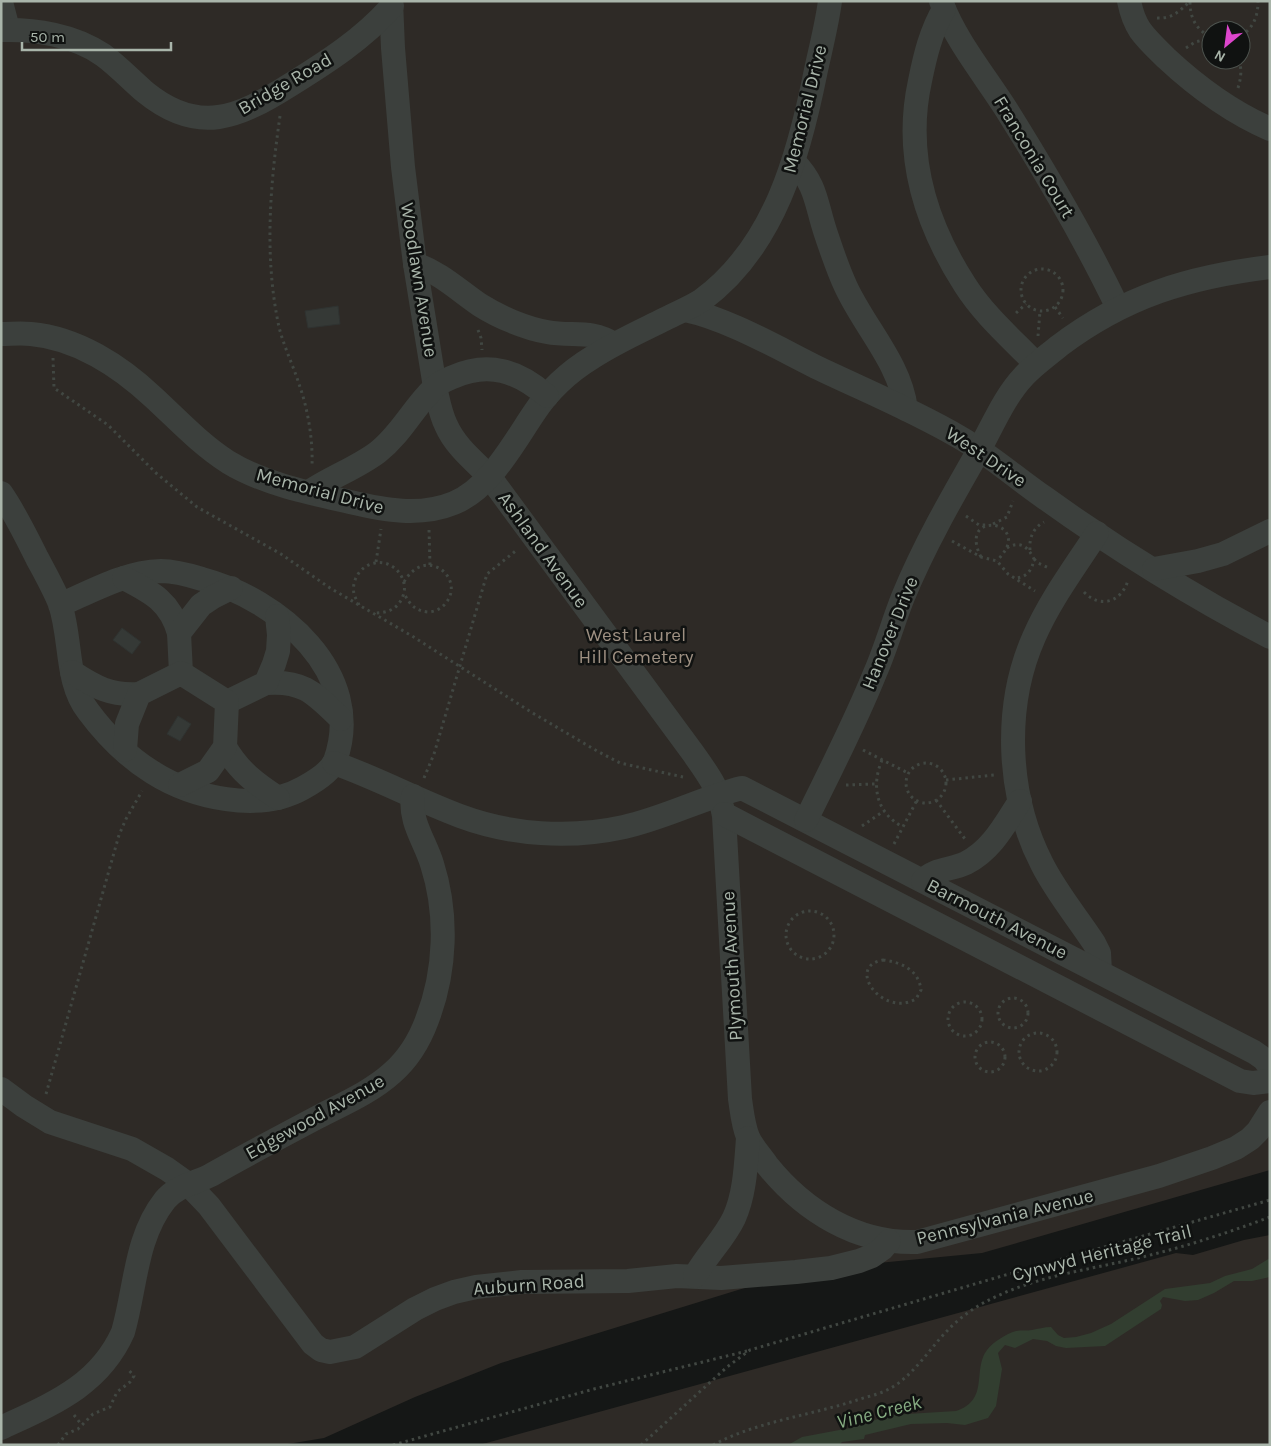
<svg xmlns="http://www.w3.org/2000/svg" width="1271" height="1446" font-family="Karla,sans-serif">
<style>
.green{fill:#2e2a26;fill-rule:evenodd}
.water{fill:#323e30}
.building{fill:#353936;stroke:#2f3331}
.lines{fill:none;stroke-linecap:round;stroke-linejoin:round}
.path{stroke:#414742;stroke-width:3;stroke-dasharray:2.5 4;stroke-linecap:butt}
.minor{stroke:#3c403d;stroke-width:24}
.labels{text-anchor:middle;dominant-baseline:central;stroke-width:5;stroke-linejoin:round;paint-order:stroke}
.street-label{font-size:19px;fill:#a9b5aa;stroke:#101211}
.park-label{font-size:19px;fill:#9e9082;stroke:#101211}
.water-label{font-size:20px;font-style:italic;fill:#87ad83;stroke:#101211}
</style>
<rect width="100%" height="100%" fill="#151716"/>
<g class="green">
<path d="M1 1H1270V1170L982 1253 847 1266 751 1286 501 1363 415 1397 324 1438 282 1445H1ZM1211 30H1241V60H1211Z"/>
<path d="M1270 1235V1445H479L1176 1253 1193 1255 1244 1240Z"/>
</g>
<path class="water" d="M1270 1258V1277L1252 1281H1234L1214 1293 1198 1300 1185 1301 1163 1297 1160 1301 1162 1305 1161 1309 1105 1346 1066 1348 1056 1346 1047 1341 1033 1339 1015 1348 1005 1345 998 1353 1002 1369 996 1406 988 1418 965 1425 947 1423 911 1424 865 1435 864 1439 842 1442 839 1445H788L802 1437 850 1428 891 1415 956 1411C990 1400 972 1370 987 1350 993 1342 1006 1334 1016 1331 1021 1330 1027 1331 1032 1330 1038 1329 1044 1327 1051 1327L1058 1335 1064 1338 1076 1337 1091 1333 1111 1324 1165 1289 1210 1283 1225 1276 1252 1269Z"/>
<g class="building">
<path d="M338 306 340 324 308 328 305 311Z"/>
<path d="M122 628 141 642 132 654 113 640Z"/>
<path d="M178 716 191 724 180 741 167 734Z"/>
</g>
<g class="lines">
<g class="path">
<path d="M1190 2C1190 18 1196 29 1210 37"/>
<path d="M1157 18C1172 19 1180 11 1190 1"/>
<path d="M1241 36C1254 27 1258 16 1258 1"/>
<path d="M1186 48 1195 42 1211 38"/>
<path d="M1238 88C1241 78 1242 70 1239 60"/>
<path d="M280 116C270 186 264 257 279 327 284 347 293 365 299 384 308 409 313 440 312 466"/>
<circle cx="1042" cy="290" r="21"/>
<path d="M1055 307 1063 318"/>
<path d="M1016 313 1026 304"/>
<path d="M478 330 481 338 482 350"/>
<path d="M1038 336 1040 311"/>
<path d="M53 358 54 388 108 425 156 473 197 507 281 554 330 588 412 636 531 712 597 751 620 763 683 777"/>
<path d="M966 516 979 525H987"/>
<path d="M993 524 1007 517 1013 501"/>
<path d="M429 530 430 565"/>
<path d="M952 541 981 557 997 561 1008 574 1035 591"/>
<path d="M1007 548C1020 540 1028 547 1034 559 1032 571 1026 578 1014 578"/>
<path d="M1030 550C1029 538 1033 528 1044 522"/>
<path d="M981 557C960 516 1014 518 1008 544 1006 551 1001 556 997 561"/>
<path d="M1034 559 1038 563 1049 568"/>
<path d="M376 562 381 529"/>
<path d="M404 582C426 544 467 579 445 604 441 609 434 612 428 612 416 611 410 605 405 595"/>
<path d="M1084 592C1100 609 1122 602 1128 580"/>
<path d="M359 605C358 602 355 598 354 594 351 580 361 565 375 563 394 559 411 581 402 598 397 610 386 613 374 613"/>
<path d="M863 750 908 773"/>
<path d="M882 760C871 786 876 813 903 827"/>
<circle cx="926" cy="783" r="20"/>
<path d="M424 778 434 754 487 574 518 549"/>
<path d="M946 780 994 775"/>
<path d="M846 785 875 784"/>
<path d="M936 800 965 839"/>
<path d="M862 826 884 811"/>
<path d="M894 844 917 800"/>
<circle cx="810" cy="935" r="24"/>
<path d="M883 960C901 962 919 970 921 990L916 999C882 1018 845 966 883 960Z"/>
<circle cx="1013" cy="1013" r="15"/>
<circle cx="965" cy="1019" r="17"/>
<circle cx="1038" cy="1052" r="19"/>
<circle cx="990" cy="1057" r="15"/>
<path d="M46 1094 119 835 126 819 142 791"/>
<path d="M74 1415 81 1424"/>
<path d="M58 1445 66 1434 78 1429 93 1414 110 1407 117 1392 130 1382 134 1376 127 1368"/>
<path d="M393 1445 594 1389 747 1351"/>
<path d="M641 1445 727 1367 750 1350 1002 1276 1270 1200"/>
<path d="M713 1445C756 1422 807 1416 854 1401 865 1397 878 1395 889 1389 911 1378 929 1350 945 1333 958 1319 974 1307 991 1299 1033 1278 1080 1271 1125 1261 1175 1250 1222 1235 1270 1217"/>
</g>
<g class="minor">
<path d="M391 1 393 48 403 167 415 264 435 387C438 399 440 413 446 425 455 446 474 461 489 476L693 753C709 776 719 788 724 816L740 1099C742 1112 743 1125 748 1137 752 1147 761 1156 767 1165 804 1211 857 1244 917 1242L1159 1176 1212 1158 1236 1148 1250 1139 1258 1131 1270 1112"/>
<path d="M941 1C954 38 985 76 1006 109 1046 173 1085 239 1118 308"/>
<path d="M1129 1C1131 11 1134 21 1140 30 1147 40 1157 49 1166 58 1196 86 1231 112 1270 129"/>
<path d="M1 2 8 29"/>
<path d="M944 9C931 31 925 56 920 81 904 154 925 223 965 285 984 315 1012 339 1036 364"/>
<path d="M1 30C35 29 74 35 103 55 118 66 131 80 145 92 199 136 239 117 290 85 327 62 363 39 392 6"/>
<path d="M794 162C817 185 816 205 826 234 832 252 838 270 846 287 865 328 900 363 906 409"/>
<path d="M415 264C441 273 458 290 480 305 499 317 525 328 547 332 573 337 590 329 614 344"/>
<path d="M685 310C728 319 776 347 816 367 864 390 913 410 959 437 989 454 1016 478 1045 498 1116 549 1192 596 1270 637"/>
<path d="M1 334C11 334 21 333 31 334 77 338 120 366 153 397 178 420 200 444 228 462 264 484 310 493 350 502 384 510 420 517 454 503 490 488 513 444 534 413 549 390 570 371 593 357 616 342 641 331 665 319 678 312 690 308 702 300 775 246 799 155 816 70 821 47 827 24 830 1"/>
<path d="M309 492C331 477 357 468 378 452 401 434 413 408 433 389 438 383 446 380 453 377 489 361 518 371 547 396"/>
<path d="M1 493C15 513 26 536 37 558 45 573 54 589 60 604 72 640 65 681 88 711 105 734 128 757 152 772 193 798 259 813 303 788 314 782 330 772 335 761 367 673 278 599 202 579 189 575 175 571 161 571 125 572 92 591 60 605"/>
<path d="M1097 533C1075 567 1050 600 1034 637 1003 707 1007 796 1042 864 1056 892 1077 917 1094 943L1099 953 1100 972"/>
<path d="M1154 569 1198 561 1223 554 1270 531"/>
<path d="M124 578C151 592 170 601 179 633"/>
<path d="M72 672C95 687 111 696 139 694"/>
<path d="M181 673 179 633 201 605 213 597 231 588"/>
<path d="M266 683C304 680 315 694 341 719"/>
<path d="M227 702 266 683 274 664 278 651 279 635 277 616"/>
<path d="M225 747C239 771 255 783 278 798"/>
<path d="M125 750 127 724 139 694 181 673 227 702 225 747 208 771 180 785"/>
<path d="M334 763C377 778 417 800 460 816 511 835 570 839 624 827 665 818 702 798 742 788L1254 1052 1264 1059 1270 1067"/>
<path d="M724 814 1240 1081 1253 1083 1270 1081"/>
<path d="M806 820C830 771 855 723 875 673 886 648 893 622 903 597 924 546 951 499 978 452 992 427 1004 397 1024 376 1034 365 1047 356 1059 346 1125 296 1189 277 1270 267"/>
<path d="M923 881C934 868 952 870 966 863 992 850 1005 824 1020 801"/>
<path d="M1 1089 24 1106 50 1122 132 1149 167 1169 188 1184 209 1206 313 1344 321 1350 330 1352 355 1347 415 1309 435 1299 454 1292 476 1287 522 1282 628 1281 677 1276 721 1278 796 1272 831 1268 859 1261 872 1256 882 1249 889 1241"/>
<path d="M695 1276C706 1256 724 1239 734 1218 745 1194 746 1164 748 1138"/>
<path d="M1 1428C52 1404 99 1386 123 1332 136 1287 135 1238 165 1200 176 1186 196 1183 211 1175 246 1155 282 1136 318 1117 343 1104 371 1092 392 1073 408 1059 420 1039 427 1020 446 971 448 914 432 864 425 841 409 821 413 796"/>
</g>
</g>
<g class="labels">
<g class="street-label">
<text transform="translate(285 84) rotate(-30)">Bridge Road</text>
<text transform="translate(805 109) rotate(-76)">Memorial Drive</text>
<text transform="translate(1034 157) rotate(59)">Franconia Court</text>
<text transform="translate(419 280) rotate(81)">Woodlawn Avenue</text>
<text transform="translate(986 457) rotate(34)">West Drive</text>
<text transform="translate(320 491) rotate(15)">Memorial Drive</text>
<text transform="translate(543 550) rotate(54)">Ashland Avenue</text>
<text transform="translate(890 633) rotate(-68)">Hanover Drive</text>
<text transform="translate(997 919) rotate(27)">Barmouth Avenue</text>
<text transform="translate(732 966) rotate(-93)">Plymouth Avenue</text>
<text transform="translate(315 1117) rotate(-29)">Edgewood Avenue</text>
<text transform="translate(1005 1217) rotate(-14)">Pennsylvania Avenue</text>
<text transform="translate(1102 1253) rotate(-14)">Cynwyd Heritage Trail</text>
<text transform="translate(529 1285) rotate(-4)">Auburn Road</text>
</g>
<g class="park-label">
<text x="636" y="635">West Laurel<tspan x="636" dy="22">Hill Cemetery</tspan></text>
</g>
<g class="water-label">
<text transform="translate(879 1412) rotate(-14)">Vine Creek</text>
</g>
</g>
<rect width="1271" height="1446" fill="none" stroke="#a9b5aa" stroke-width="5"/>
<g transform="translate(1226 45) rotate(209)"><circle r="24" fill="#101211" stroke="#4d534e"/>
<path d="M0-4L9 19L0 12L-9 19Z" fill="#de46cd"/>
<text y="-8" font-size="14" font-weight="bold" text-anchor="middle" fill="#a9b5aa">N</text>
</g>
<path d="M22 42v8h149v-8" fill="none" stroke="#a9b5aa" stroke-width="2.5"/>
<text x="30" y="42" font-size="15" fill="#a9b5aa" stroke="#101211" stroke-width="4" paint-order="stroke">50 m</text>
</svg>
